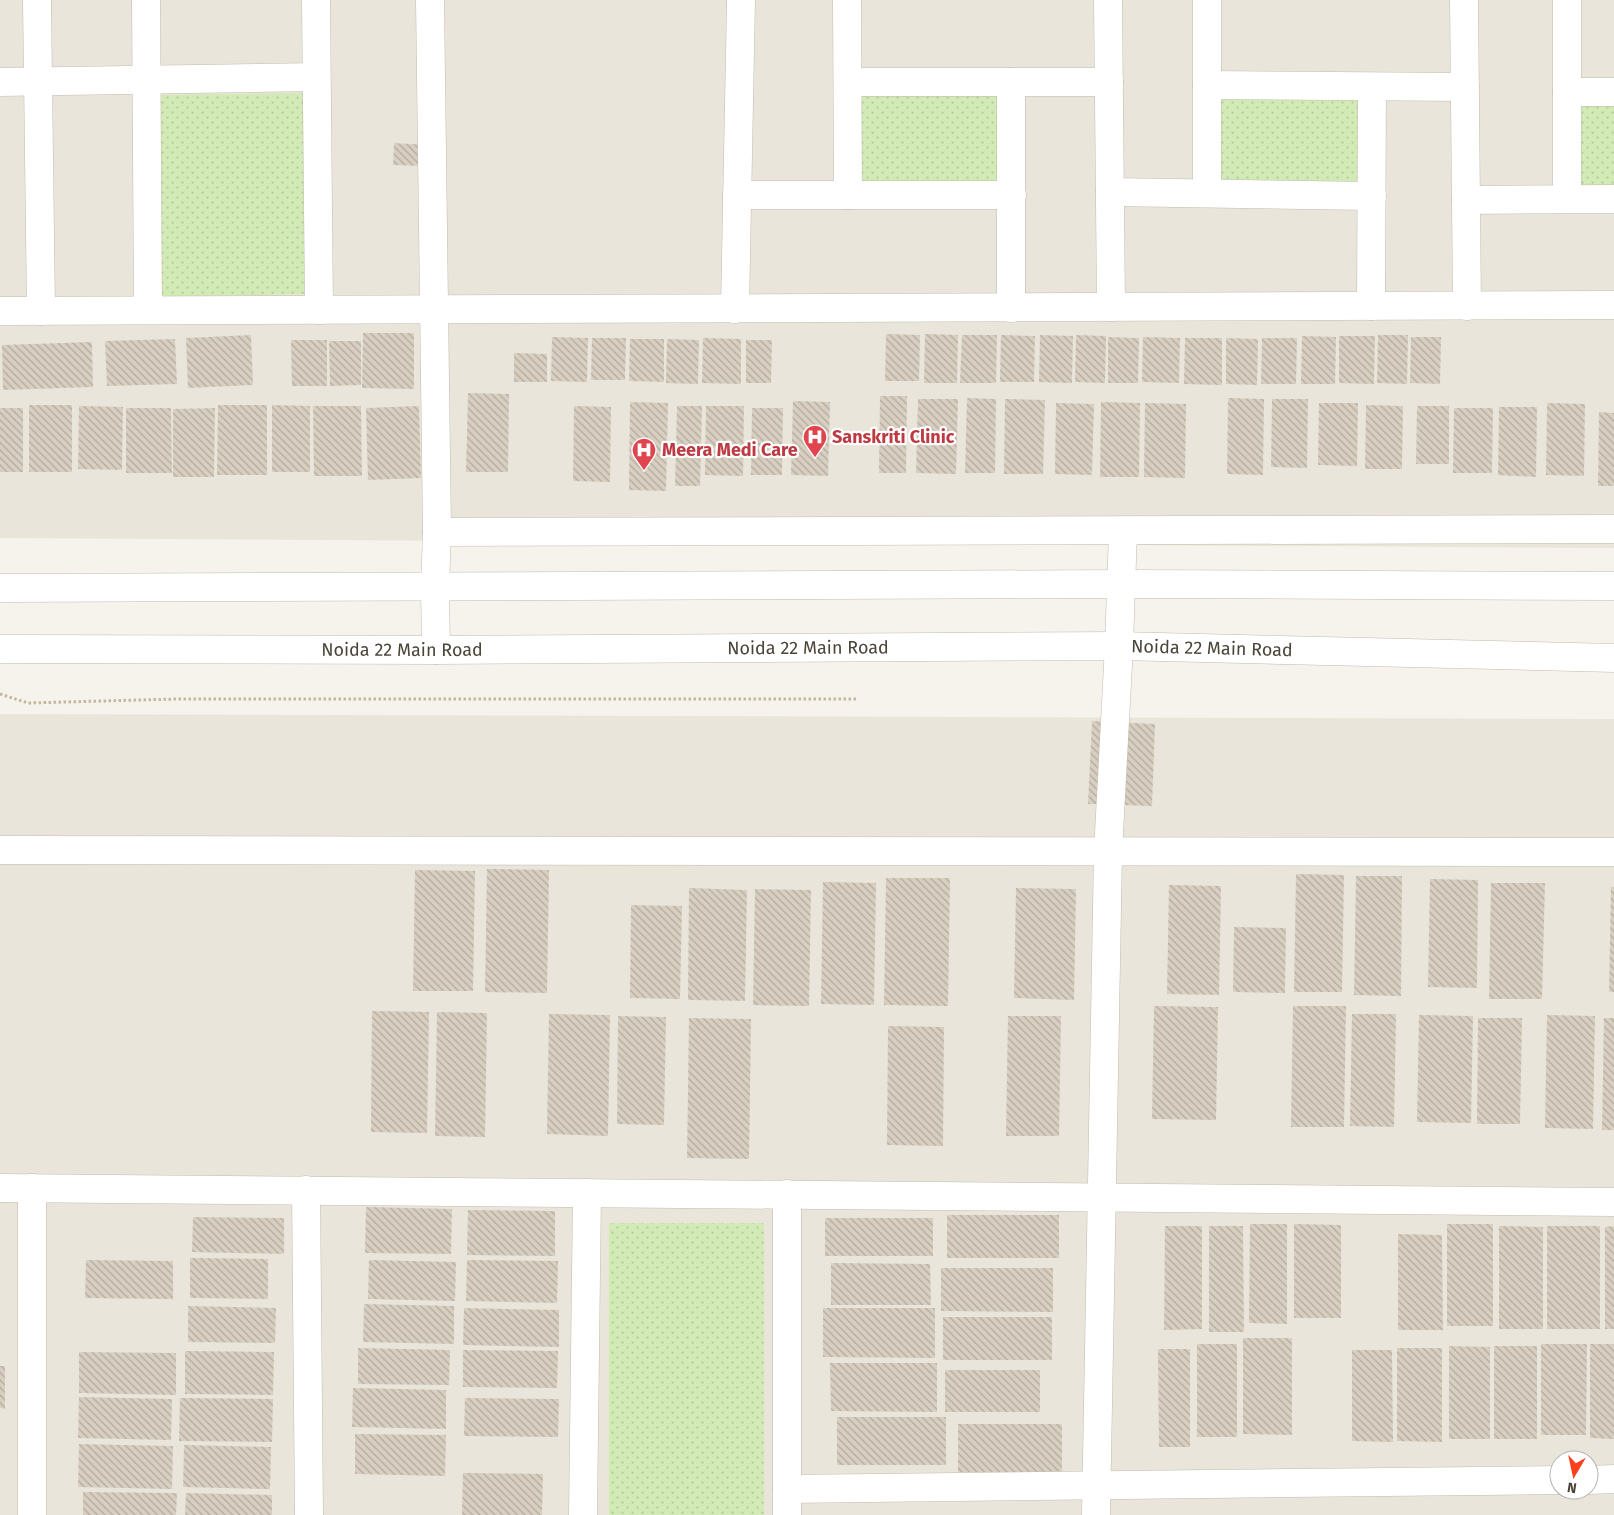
<svg xmlns="http://www.w3.org/2000/svg" width="1614" height="1515" font-family="'Fira Sans',sans-serif">
<style>
.residential{fill:#eae5da;fill-rule:evenodd}
.park{fill:url(#park-dots)}
.building{fill:url(#building-back-hatch)}
.lines{fill:none;stroke-linecap:round;stroke-linejoin:round}
.minor-casing{stroke:#c2bbae;stroke-width:29}
.path{stroke:#c4b79f;stroke-width:3;stroke-dasharray:2.5 2.5;stroke-linecap:butt}
.minor{stroke:#fff;stroke-width:28}
.labels{text-anchor:middle;dominant-baseline:central;stroke-width:4.5;stroke-linejoin:round;paint-order:stroke}
.health-label{font-size:18px;font-weight:bold;fill:#be3a42;stroke:#fff;text-anchor:start}
.street-label{font-size:18px;fill:#4b4439;stroke:#fff}
</style>
<defs>
<pattern id="park-dots" width="8" height="8" patternUnits="userSpaceOnUse" patternTransform="scale(1.25)"><rect width="8" height="8" fill="#d2eab5"/><path d="M2 2h.1M6 6h.1" fill="none" stroke="#b6ca9c" stroke-width="1.8" stroke-linecap="round"/></pattern>
<pattern id="building-back-hatch" width="6" height="6" patternUnits="userSpaceOnUse" patternTransform="scale(1.25)"><rect width="6" height="6" fill="#d8cfc1"/><path d="M-1 5l2 2M0 0l6 6M5-1l2 2" fill="none" stroke="#b1aa9e"/></pattern>
</defs>
<rect width="100%" height="100%" fill="#f6f3ec"/>
<g class="residential">
<path d="M0 0H1614V548L0 538Z"/>
<path d="M0 714 1614 719V1515H0ZM1559 1460H1589V1490H1559Z"/>
</g>
<g class="park">
<rect x="855" y="89" width="149" height="100"/>
<path d="M1214 91 1366 92 1365 190 1213 189Z"/>
<path d="M306 93 310 294 158 297 155 95Z"/>
<path d="M1575 99H1614V193H1576Z"/>
<rect x="609" y="1223" width="155" height="292"/>
</g>
<g class="building">
<path d="M394 143 427 145 426 166 393 165Z"/>
<path d="M363 333H414V389L362 388Z"/>
<path d="M886 334 920 335 919 381H885Z"/>
<path d="M925 334 958 335 957 383H924Z"/>
<path d="M251 335 253 385 188 388 186 338Z"/>
<path d="M962 335H997L996 383H960Z"/>
<path d="M1001 335 1035 336 1034 382H1000Z"/>
<path d="M1040 335 1073 336 1072 383 1039 382Z"/>
<path d="M1076 335 1106 336 1105 383 1075 382Z"/>
<path d="M1378 335H1408L1407 384 1377 383Z"/>
<path d="M1302 336 1336 337 1335 384H1301Z"/>
<path d="M1339 336H1375L1374 384 1339 383Z"/>
<path d="M552 337 588 338 587 382 551 381Z"/>
<path d="M1108 337 1139 338 1138 383H1108Z"/>
<path d="M1143 337 1180 338 1179 383 1142 382Z"/>
<path d="M1411 337H1441L1440 384 1410 383Z"/>
<path d="M592 338H626L625 380H591Z"/>
<path d="M703 338 741 339V384L702 383Z"/>
<path d="M1185 338H1222V385L1184 384Z"/>
<path d="M1226 338 1258 339 1257 385 1226 384Z"/>
<path d="M1262 338H1297L1296 384H1261Z"/>
<path d="M175 339 177 384 107 386 105 341Z"/>
<path d="M630 339H664V382L629 381Z"/>
<path d="M667 339 699 340 698 384 666 383Z"/>
<path d="M291 340H327V386H292Z"/>
<path d="M746 340H772L771 383H746Z"/>
<path d="M329 341H361V385L330 386Z"/>
<path d="M92 342 93 387 3 390 2 345Z"/>
<path d="M514 353 547 354V382H514Z"/>
<path d="M468 393 509 394 508 472H466Z"/>
<path d="M880 396H907L906 473H879Z"/>
<path d="M967 398 996 399 995 473H965Z"/>
<path d="M1228 398 1264 399 1263 475 1227 474Z"/>
<path d="M918 399H958L956 474 916 473Z"/>
<path d="M1005 399 1045 400 1043 474H1004Z"/>
<path d="M1272 399H1308L1307 468 1271 467Z"/>
<path d="M793 401 830 402 828 476 791 475Z"/>
<path d="M630 402 668 403 666 491 629 490Z"/>
<path d="M1101 402 1140 403 1139 477H1100Z"/>
<path d="M1056 403 1094 404 1092 475 1055 474Z"/>
<path d="M1145 403 1186 404 1185 478 1144 477Z"/>
<path d="M1319 403H1358L1357 466 1318 465Z"/>
<path d="M1547 403 1585 404 1584 476 1546 475Z"/>
<rect x="29" y="405" width="43" height="67"/>
<path d="M218 405H267V475H217Z"/>
<path d="M272 405 310 406V472H272Z"/>
<path d="M1366 405 1403 406 1402 469H1365Z"/>
<path d="M79 406 123 407 122 470 78 469Z"/>
<path d="M313 406H361L362 476H314Z"/>
<path d="M419 406 421 478 368 480 366 408Z"/>
<path d="M574 406 611 407 610 482 573 481Z"/>
<path d="M677 406H702L700 486H675Z"/>
<path d="M706 406H744L743 476 705 475Z"/>
<path d="M1417 406H1449V464H1416Z"/>
<path d="M1499 407H1537L1536 477 1498 475Z"/>
<rect x="0" y="408" width="23" height="64"/>
<path d="M126 408H171L172 473H126Z"/>
<path d="M215 408 214 477H173V409Z"/>
<path d="M752 408H783L782 475H751Z"/>
<path d="M1454 408H1493L1492 473H1453Z"/>
<path d="M1599 412 1614 413V486H1598Z"/>
<path d="M1092 721 1155 724 1152 806 1088 804Z"/>
<path d="M487 869 549 870 547 993 485 992Z"/>
<path d="M415 870 475 871 473 991H413Z"/>
<path d="M1296 874 1344 875 1342 992H1294Z"/>
<path d="M1356 876H1402L1401 996 1354 995Z"/>
<path d="M886 878H950L948 1006 884 1005Z"/>
<path d="M1430 879 1478 880 1477 988 1428 987Z"/>
<path d="M823 882 876 883 874 1005 821 1004Z"/>
<path d="M1491 883H1545L1542 999H1489Z"/>
<path d="M1169 885 1221 886 1219 995 1167 994Z"/>
<path d="M1611 887H1614V992H1609Z"/>
<path d="M689 888 747 890 745 1001 688 1000Z"/>
<path d="M1016 888 1076 889 1074 1000 1014 998Z"/>
<path d="M755 889 811 890 809 1006 753 1005Z"/>
<path d="M631 905 682 906 680 999 630 998Z"/>
<path d="M1234 927 1286 928 1285 993 1233 992Z"/>
<path d="M1154 1006 1218 1007 1216 1120 1152 1119Z"/>
<path d="M1293 1006H1346L1344 1127H1291Z"/>
<path d="M372 1011 429 1012 427 1133 371 1132Z"/>
<path d="M437 1012 487 1013 485 1137 435 1136Z"/>
<path d="M549 1014 610 1015 608 1136 547 1134Z"/>
<path d="M1352 1014H1396L1394 1127 1350 1126Z"/>
<path d="M1419 1015 1473 1016 1471 1123 1417 1122Z"/>
<path d="M1547 1015 1595 1016 1593 1129 1545 1128Z"/>
<path d="M618 1016 666 1017 664 1125 617 1124Z"/>
<path d="M1008 1016H1061L1059 1136H1006Z"/>
<path d="M689 1018 751 1019 749 1159 687 1158Z"/>
<path d="M1478 1018H1522L1520 1124H1477Z"/>
<path d="M1604 1018H1614V1130H1602Z"/>
<path d="M888 1026 944 1027 943 1146 887 1145Z"/>
<path d="M366 1207 452 1209 451 1254 365 1253Z"/>
<path d="M468 1210 555 1211V1256L467 1255Z"/>
<rect x="947" y="1215" width="112" height="43"/>
<path d="M193 1217 284 1218V1254L192 1252Z"/>
<rect x="825" y="1218" width="108" height="38"/>
<path d="M1250 1224H1287V1324L1249 1323Z"/>
<path d="M1294 1224 1341 1225V1318H1294Z"/>
<rect x="1447" y="1224" width="46" height="102"/>
<path d="M1165 1226H1202V1329L1164 1330Z"/>
<path d="M1209 1226H1243L1244 1332H1209Z"/>
<path d="M1499 1226 1543 1227V1329H1499Z"/>
<rect x="1547" y="1226" width="53" height="103"/>
<path d="M1614 1226V1329H1605V1227Z"/>
<path d="M1398 1234 1442 1235 1443 1330H1398Z"/>
<path d="M190 1258 268 1259V1299L190 1298Z"/>
<path d="M86 1260 173 1261V1299L85 1298Z"/>
<path d="M369 1260 456 1262 455 1301 368 1299Z"/>
<path d="M467 1260 558 1261 557 1303 466 1301Z"/>
<path d="M831 1263 930 1264 931 1305H831Z"/>
<path d="M941 1268H1053V1312L941 1311Z"/>
<path d="M364 1304 454 1306V1344L363 1342Z"/>
<path d="M188 1306 276 1308 275 1343 188 1342Z"/>
<path d="M464 1308 559 1310V1347L463 1345Z"/>
<path d="M823 1308H935V1358L823 1357Z"/>
<rect x="943" y="1317" width="109" height="43"/>
<path d="M1243 1338H1292V1435L1243 1434Z"/>
<rect x="1197" y="1344" width="40" height="93"/>
<path d="M1541 1344H1587L1586 1435H1541Z"/>
<path d="M1590 1344H1614V1439L1590 1438Z"/>
<path d="M1449 1346 1490 1347V1439H1449Z"/>
<rect x="1494" y="1346" width="43" height="93"/>
<path d="M358 1348 450 1350 449 1385 358 1384Z"/>
<path d="M1397 1348H1442V1442L1397 1441Z"/>
<path d="M1158 1349H1190V1447H1159Z"/>
<path d="M463 1350 558 1351 557 1388 463 1387Z"/>
<path d="M1352 1350H1392L1393 1442 1352 1441Z"/>
<path d="M185 1351 274 1352 273 1395 185 1394Z"/>
<path d="M79 1352 176 1353V1395L79 1393Z"/>
<path d="M830 1363H937V1412L831 1411Z"/>
<path d="M0 1366H5V1409L0 1408Z"/>
<rect x="945" y="1370" width="95" height="42"/>
<path d="M353 1388 446 1390V1429L352 1427Z"/>
<path d="M79 1397 172 1399 171 1440 78 1438Z"/>
<path d="M180 1398 273 1399 272 1442 179 1441Z"/>
<path d="M465 1398 559 1399 558 1437 464 1436Z"/>
<rect x="837" y="1417" width="109" height="48"/>
<rect x="958" y="1424" width="104" height="48"/>
<path d="M355 1434 446 1435 445 1476 355 1474Z"/>
<path d="M79 1444 173 1446 172 1489 78 1487Z"/>
<path d="M184 1445 271 1447 270 1489 183 1487Z"/>
<path d="M463 1473 543 1474 542 1515H462Z"/>
<path d="M83 1492 177 1493 176 1515H83Z"/>
<path d="M186 1493 272 1495V1515H185Z"/>
</g>
<g class="lines">
<defs>
<g id="minor">
<path d="M37 0 41 311"/>
<path d="M146 0 148 310"/>
<path d="M316 0 319 310"/>
<path d="M430 0 437 532 435 587 436 650"/>
<path d="M847 0 848 195"/>
<path d="M1108 0 1111 307"/>
<path d="M1464 0 1467 306"/>
<path d="M1567 0V199"/>
<path d="M0 82 316 77"/>
<path d="M848 82H1109"/>
<path d="M1011 82V308"/>
<path d="M1207 85 1465 87"/>
<path d="M1567 92H1614"/>
<path d="M1110 192 1372 196"/>
<path d="M1207 193V0"/>
<path d="M737 195H1012"/>
<path d="M1466 200 1614 199"/>
<path d="M1371 306 1372 87"/>
<path d="M735 309 741 0"/>
<path d="M0 311 1614 305"/>
<path d="M437 532 1614 529"/>
<path d="M0 588 1122 584 1614 586"/>
<path id="s1" d="M0 649 436 650 1119 646 1614 658"/>
<path d="M0 850 1614 852"/>
<path d="M0 1188 1614 1202"/>
<path d="M306 1190 309 1515"/>
<path d="M1589 1480 1614 1479"/>
<path d="M787 1489 1559 1480"/>
<path d="M32 1515V1188"/>
<path d="M583 1515 587 1193"/>
<path d="M787 1515V1194"/>
<path d="M1096 1515 1108 852 1119 646 1123 531"/>
</g>
</defs>
<use href="#minor" class="minor-casing"/>
<path class="path" d="M0 694 28 703 176 699H857"/>
<use href="#minor" class="minor"/>
</g>
<defs>
<symbol id="hospital-pin" viewBox="-11 -11 22 30"><path d="M0 17L-7.5 6A9.5 9.5 0 1 1 7.5 6Z" fill="#e0444e" stroke="#fff"/><path d="M-5-5h3v3.5h4V-5h3V5h-3V1.5h-4V5h-3Z" fill="#fff"/></symbol>
</defs>
<g fill-rule="evenodd">
<use href="#hospital-pin" x="801" y="423" width="28" height="38"/>
<use href="#hospital-pin" x="630" y="436" width="28" height="38"/>
</g>
<g class="labels">
<g class="health-label">
<text x="832" y="437">Sanskriti Clinic</text>
<text x="662" y="450">Meera Medi Care</text>
</g>
<g class="street-label">
<text stroke="none"><textPath href="#s1" startOffset="808">Noida 22 Main Road</textPath></text>
<text stroke="none"><textPath href="#s1" startOffset="1212">Noida 22 Main Road</textPath></text>
<text stroke="none"><textPath href="#s1" startOffset="402">Noida 22 Main Road</textPath></text>
</g>
</g>
<g transform="translate(1574 1475) rotate(189)"><circle r="24" fill="#ffffff" stroke="#b7b4b0"/>
<path d="M0-4L9 19L0 12L-9 19Z" fill="#fc3f1d"/>
<text y="-8" font-size="14" font-weight="bold" text-anchor="middle" fill="#4b4439">N</text>
</g>
</svg>
